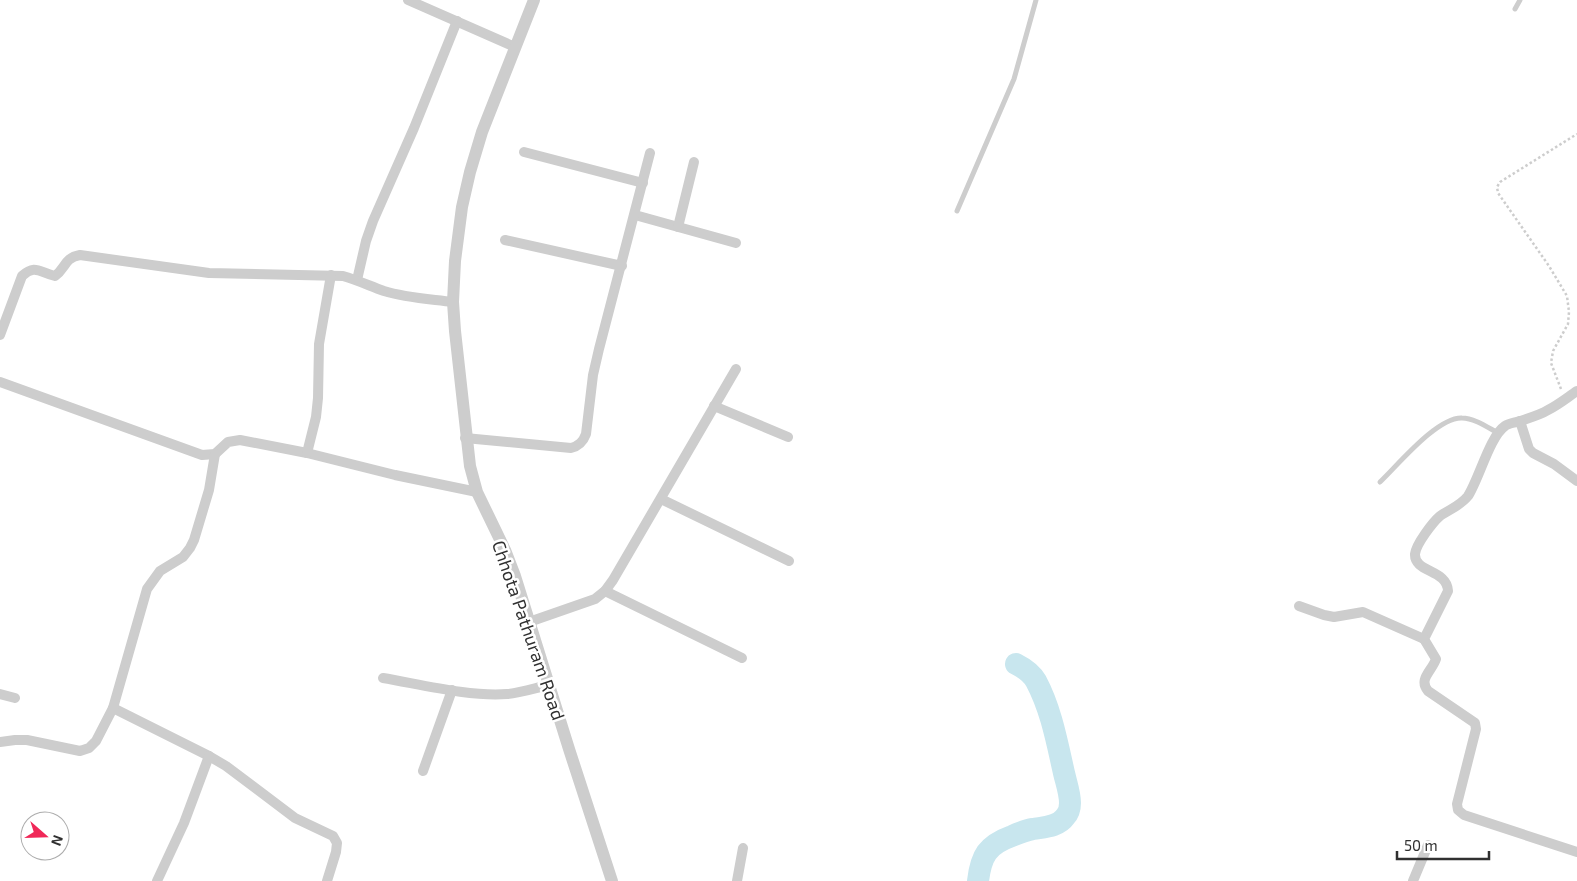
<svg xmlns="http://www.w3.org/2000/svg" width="1577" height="881" font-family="'Exo 2',sans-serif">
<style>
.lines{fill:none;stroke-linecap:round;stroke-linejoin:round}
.river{stroke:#c8e6ee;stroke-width:22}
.path{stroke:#cdcdcd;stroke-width:2.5;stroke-dasharray:2.5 2.5;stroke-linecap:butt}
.service{stroke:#cdcdcd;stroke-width:5}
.minor{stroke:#cdcdcd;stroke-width:10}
.tertiary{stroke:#cdcdcd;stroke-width:12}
.labels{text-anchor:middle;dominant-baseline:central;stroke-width:5;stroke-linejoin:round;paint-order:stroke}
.street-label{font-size:18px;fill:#303030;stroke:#fff}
</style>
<rect width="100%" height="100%" fill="#fff"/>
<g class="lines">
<path class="river" d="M978 881C981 856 987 845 1012 836 1019 833 1026 830 1033 829 1044 827 1058 827 1065 817 1068 814 1070 808 1070 803 1070 793 1066 782 1064 773 1057 742 1051 709 1036 681 1032 674 1024 668 1016 664"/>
<path class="path" d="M1561 389 1551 363 1553 351 1568 324 1569 312 1567 296 1549 266 1498 193 1497 187 1500 182 1577 134"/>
<g class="service">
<path d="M1515 9 1520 0"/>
<path d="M957 211 1014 79 1036 0"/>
<path d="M1380 482C1398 465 1437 417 1462 418 1474 418 1487 427 1498 433"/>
</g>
<g class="minor">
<path d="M408 0 515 47"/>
<path d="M524 152 643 183"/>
<path d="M635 215 736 243"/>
<path d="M678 227 694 162"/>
<path d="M505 240 622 266"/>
<path d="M357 280 366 241 373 221 414 128 457 21"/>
<path d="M0 335 22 276C35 264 39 272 55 276 66 268 64 258 80 255L209 273 343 276C357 280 370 286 384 291 406 298 430 299 453 302"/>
<path d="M0 382 202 455 215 454 228 442 240 440 307 453 395 475 477 492"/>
<path d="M1577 391C1568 397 1558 405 1548 410 1540 415 1529 418 1520 421 1515 423 1509 423 1505 426 1490 436 1479 479 1468 496 1460 506 1450 509 1440 516 1433 522 1416 544 1415 554 1414 573 1447 569 1448 591L1424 639 1436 659C1432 671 1418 679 1428 691L1475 723 1476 729 1457 804 1458 810 1464 815 1577 852"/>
<path d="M714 406 788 437"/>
<path d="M1520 421 1529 449 1533 453 1554 464 1577 481"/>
<path d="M465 438 571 448C579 446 583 442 586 434L593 375 599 349 650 153"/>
<path d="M307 453 316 417 318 398 319 344 331 275"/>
<path d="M661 499 789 561"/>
<path d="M605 591 742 658"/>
<path d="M1299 606 1324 615 1334 617 1363 612 1424 639"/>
<path d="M529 622 595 599 605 591 613 580 736 369"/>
<path d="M383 678C419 684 470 697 507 694 521 693 535 688 549 685"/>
<path d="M0 694 15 698"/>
<path d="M113 708 209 756 226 766 295 818 333 836 337 843 336 852 327 881"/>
<path d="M0 742 15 740H27L80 751 89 748 96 741 113 708 147 589 160 571 183 557 190 548 194 540 209 490 215 454"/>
<path d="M423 771 452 690"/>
<path d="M157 881 184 823 209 756"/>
<path d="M737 881 743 848"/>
<path d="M1413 881 1428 845"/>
</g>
<path class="tertiary" d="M534 0 482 132 470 172 462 207 455 261 453 302 455 331 470 466 477 492 505 550 515 576 569 749 612 881"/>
</g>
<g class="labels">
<g class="street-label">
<text transform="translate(529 630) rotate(71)">Chhota Pathuram Road</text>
</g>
</g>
<g transform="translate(45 836) rotate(110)"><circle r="24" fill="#ffffff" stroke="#acacac"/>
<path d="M0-4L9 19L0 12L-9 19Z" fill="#f02858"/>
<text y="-8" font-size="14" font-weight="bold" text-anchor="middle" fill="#303030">N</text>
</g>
<path d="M1397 851v8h92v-8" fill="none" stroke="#303030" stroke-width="2.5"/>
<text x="1404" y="851" font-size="15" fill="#303030" stroke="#ffffff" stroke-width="4" paint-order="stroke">50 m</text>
</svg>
